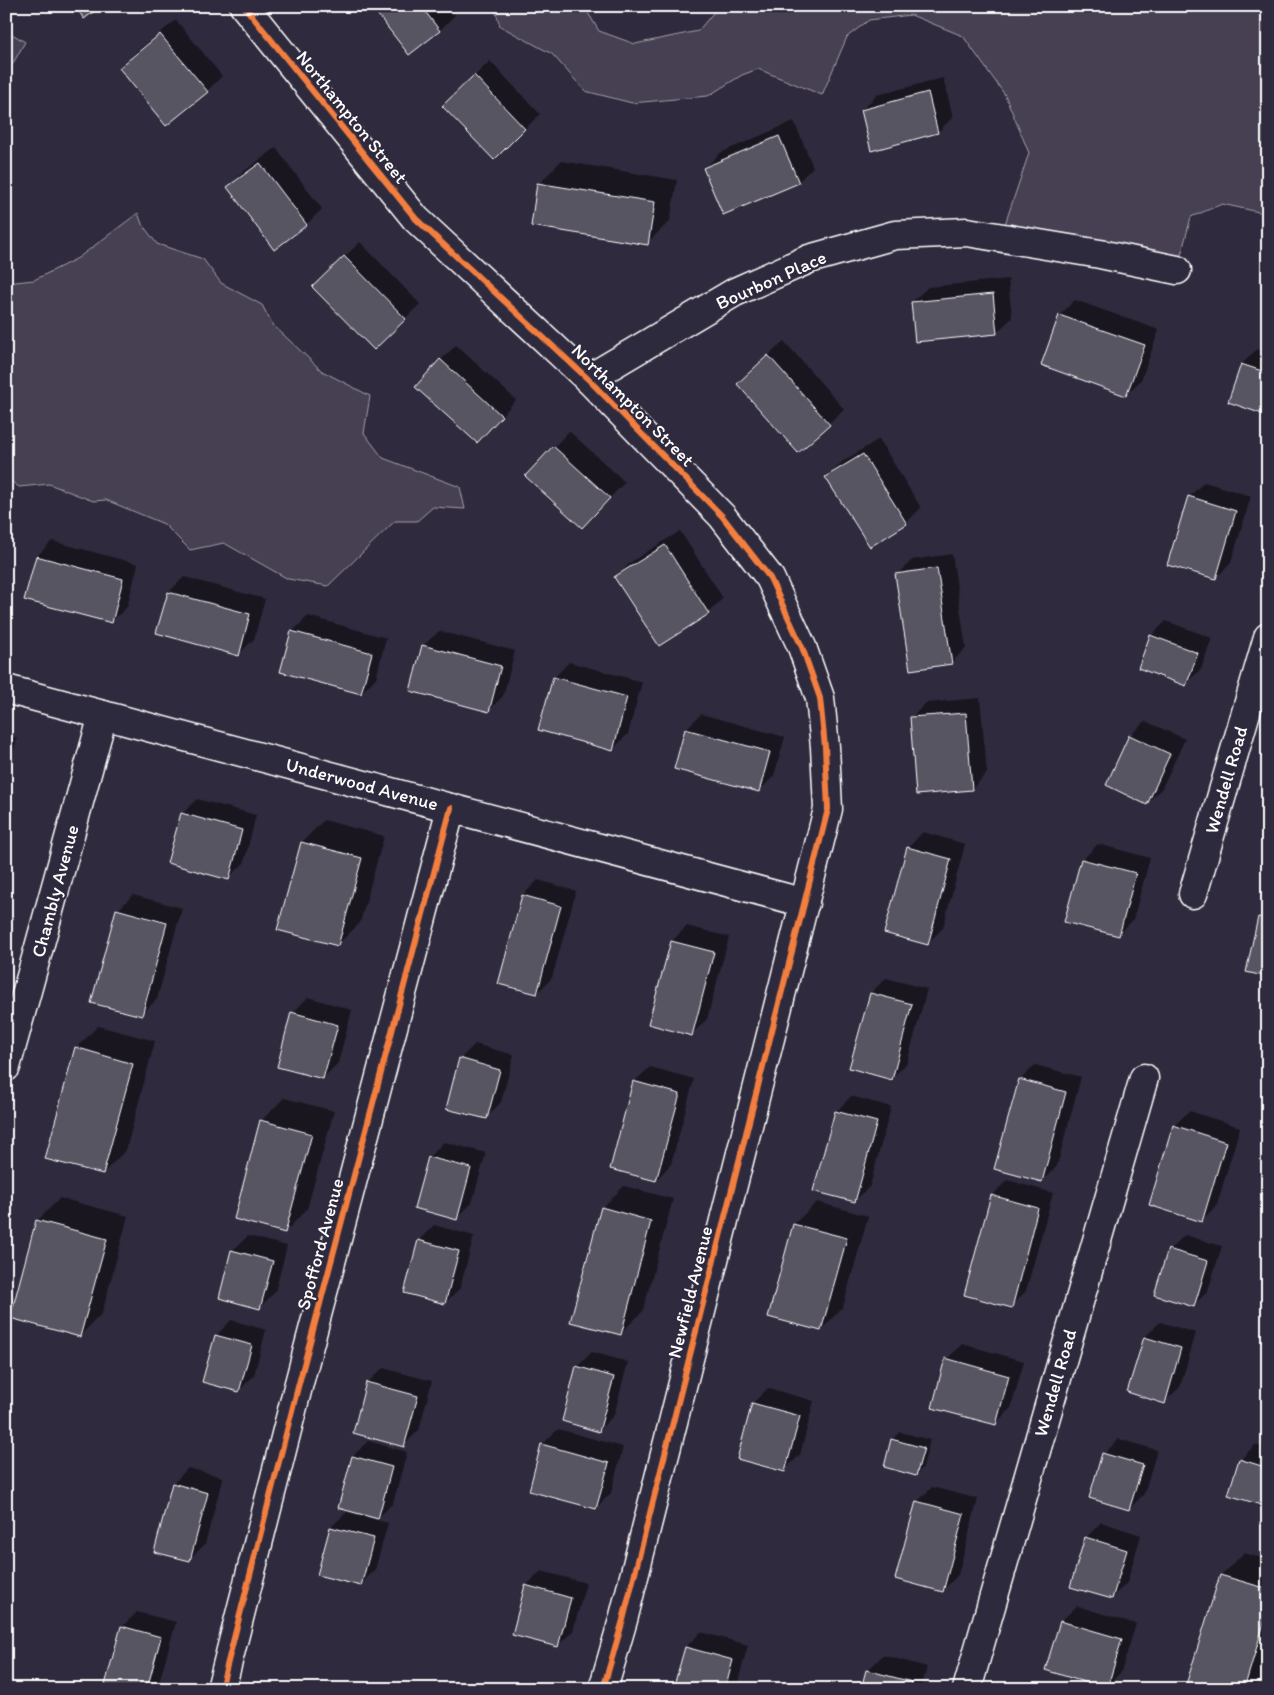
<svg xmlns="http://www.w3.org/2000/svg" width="1274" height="1695" font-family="Itim,sans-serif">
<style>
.green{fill:#464152;stroke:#a2a0a8}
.shadow{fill:#0007}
.building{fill:#595564;stroke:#fff}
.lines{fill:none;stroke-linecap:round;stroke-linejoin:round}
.minor-casing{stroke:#fff;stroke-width:31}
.minor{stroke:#2f2a3d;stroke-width:28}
.cycleway-casing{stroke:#2f2a3d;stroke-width:9}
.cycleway{stroke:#f27e40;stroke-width:6}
.labels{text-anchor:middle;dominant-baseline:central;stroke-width:4.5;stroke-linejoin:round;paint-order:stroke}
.street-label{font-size:19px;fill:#fff;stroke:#2f2a3d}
</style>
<rect width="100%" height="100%" fill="#2f2a3d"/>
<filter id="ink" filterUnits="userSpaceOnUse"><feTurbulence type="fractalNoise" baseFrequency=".02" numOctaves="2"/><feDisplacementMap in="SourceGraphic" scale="10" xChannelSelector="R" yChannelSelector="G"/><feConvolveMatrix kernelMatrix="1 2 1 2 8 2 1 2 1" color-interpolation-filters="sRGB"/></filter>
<g filter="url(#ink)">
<g class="green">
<path d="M494 6H584L599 31 635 44 698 31 719 6H1268V214L1222 204 1191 217 1177 270 1002 233 1029 153 1005 95 963 36 911 15 869 20 847 37 822 95 758 69 742 75 708 96 632 103 585 91 552 54 500 26Z"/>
<path d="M6 30 25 42 6 76Z"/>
<path d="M138 213 142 224 157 244 203 259 221 283 262 305 272 324 322 371 370 396 364 433 383 458 460 487 465 509 433 507 417 521H395L328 586 288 579 224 543 190 550 164 524 106 500 93 501 49 484 19 487 6 478V283L34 280 78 258Z"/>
</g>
<g class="shadow">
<path d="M373 6H448L455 15 440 30 409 54Z"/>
<path d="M176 20 222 76 207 91 120 68 135 53Z"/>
<path d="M490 61 540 114 525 129 459 91Z"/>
<path d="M943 78 953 117 938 132 872 149 862 110 877 95Z"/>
<path d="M794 121 813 167 798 182 705 168 720 153Z"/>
<path d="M276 148 322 209 307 224 274 249 228 187 243 172Z"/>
<path d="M561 161 677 180 670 221 647 243 539 184Z"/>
<path d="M360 242 420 304 374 349 329 272Z"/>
<path d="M1008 279 1012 318 996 333 912 302 928 287Z"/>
<path d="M1075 300 1159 330 1141 380 1126 395 1042 365 1060 315Z"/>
<path d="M784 341 844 409 799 451 738 384Z"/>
<path d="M456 345 516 400 492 426 441 360Z"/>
<path d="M1257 349 1268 353V415L1242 364Z"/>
<path d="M569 431 625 482 597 511 527 476Z"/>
<path d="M879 439 921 508 906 523 827 477 842 462Z"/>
<path d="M1204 482 1251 496 1231 563 1216 578 1189 497Z"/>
<path d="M6 526 10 528 6 542Z"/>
<path d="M680 531 723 598 708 613 616 577 631 562Z"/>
<path d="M52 541 138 564 127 607 111 622 37 556Z"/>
<path d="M952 554 966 648 951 663 897 575 912 560Z"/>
<path d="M184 577 265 599 254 639 239 654 169 592Z"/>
<path d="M308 616 386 638 376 678 361 693 292 632Z"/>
<path d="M1166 621 1212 638 1201 669 1185 684 1151 636Z"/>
<path d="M439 631 515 651 503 696 488 711 423 646Z"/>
<path d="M569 662 642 682 628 734 613 749 554 678Z"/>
<path d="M980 698 987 773 972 789 917 793 911 718 926 703Z"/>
<path d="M701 714 785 737 774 776 759 791 686 729Z"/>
<path d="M1145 721 1185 739 1162 788 1147 803 1130 736Z"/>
<path d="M6 735 17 738 6 777Z"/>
<path d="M197 799 256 815 244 863 228 878 182 814Z"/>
<path d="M324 820 384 836 360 923 337 945 279 929 302 842Z"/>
<path d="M923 832 965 844 943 928 928 943 908 848Z"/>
<path d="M1098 844 1150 858 1133 920 1118 935 1066 921 1083 859Z"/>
<path d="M538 880 576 891 552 978 537 993 523 895Z"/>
<path d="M133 895 182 908 157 999 142 1014 118 910Z"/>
<path d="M1268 910V976L1260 918Z"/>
<path d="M687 926 729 937 707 1019 692 1034 672 941Z"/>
<path d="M886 978 927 989 907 1063 892 1078 871 993Z"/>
<path d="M308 997 352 1010 338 1063 323 1078 293 1013Z"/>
<path d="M98 1026 155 1041 126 1150 103 1173 76 1048Z"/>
<path d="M475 1044 514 1055 501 1102 486 1118 460 1059Z"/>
<path d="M1035 1065 1081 1077 1057 1166 1042 1181 1020 1080Z"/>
<path d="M650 1067 694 1079 671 1164 656 1180 634 1082Z"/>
<path d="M851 1096 891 1107 870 1186 855 1201 836 1112Z"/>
<path d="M284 1098 334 1111 307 1209 285 1232 261 1121Z"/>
<path d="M1189 1111 1240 1127 1217 1205 1202 1220 1174 1126Z"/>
<path d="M444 1142 486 1153 472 1203 457 1218 416 1207 429 1157Z"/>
<path d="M1007 1180 1053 1193 1026 1291 1011 1306 992 1196Z"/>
<path d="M624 1186 673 1199 643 1311 620 1334 602 1208Z"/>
<path d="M60 1198 128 1216 102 1313 80 1336 37 1221Z"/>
<path d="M817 1202 868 1216 843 1307 821 1330 794 1224Z"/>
<path d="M434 1225 474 1236 460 1288 445 1303 405 1292 419 1240Z"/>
<path d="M1185 1235 1222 1246 1208 1291 1193 1306 1169 1250Z"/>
<path d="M248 1236 287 1246 275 1292 260 1307 232 1251Z"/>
<path d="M231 1320 266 1330 254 1375 239 1391 216 1336Z"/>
<path d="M1160 1322 1196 1333 1180 1387 1164 1402 1128 1391 1145 1337Z"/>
<path d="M962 1344 1024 1361 1011 1408 996 1423 947 1359Z"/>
<path d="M592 1352 628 1362 614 1415 599 1430 577 1367Z"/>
<path d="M383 1368 432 1381 419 1430 404 1445 367 1383Z"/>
<path d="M768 1388 814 1401 800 1455 784 1470 753 1403Z"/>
<path d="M558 1429 623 1447 611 1493 596 1508 542 1445Z"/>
<path d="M900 1432 930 1440 923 1467 916 1475 885 1466 892 1439Z"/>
<path d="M1119 1439 1157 1450 1144 1494 1129 1509 1104 1454Z"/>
<path d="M368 1441 407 1452 393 1503 378 1518 353 1456Z"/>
<path d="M1255 1445 1268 1449V1505L1240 1460Z"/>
<path d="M188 1468 223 1477 205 1544 189 1560 173 1484Z"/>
<path d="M932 1487 978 1499 958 1575 943 1590 917 1502Z"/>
<path d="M6 1512 11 1513 6 1531Z"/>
<path d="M347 1512 388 1523 375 1570 360 1585 319 1574 331 1527Z"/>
<path d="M1101 1522 1141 1535 1127 1583 1111 1598 1086 1538Z"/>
<path d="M1244 1553 1268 1560V1659L1261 1681 1253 1689H1192L1187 1687 1221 1575Z"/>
<path d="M541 1571 586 1583 573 1631 557 1646 526 1586Z"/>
<path d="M1077 1606 1136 1624 1121 1672 1106 1688 1047 1669 1061 1621Z"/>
<path d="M137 1612 176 1622 160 1679 151 1689H123L122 1627Z"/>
<path d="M701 1632 748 1645 736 1689H675L686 1647Z"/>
<path d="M883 1655 927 1667 921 1689H863L868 1670Z"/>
<path d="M511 1686 520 1689H508Z"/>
</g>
<g class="building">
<path d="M75 6H101L84 19Z"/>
<path d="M371 6H421L440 31 409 55Z"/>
<path d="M160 34 208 92 166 126 119 68Z"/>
<path d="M474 75 525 129 494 160 442 106Z"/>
<path d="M928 92 938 133 871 151 861 110Z"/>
<path d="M779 136 799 183 723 215 703 168Z"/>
<path d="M260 163 307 225 274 250 227 187Z"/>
<path d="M537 183 655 202 648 245 531 226Z"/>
<path d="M344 256 406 319 374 350 312 287Z"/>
<path d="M993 294 997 334 915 342 911 302Z"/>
<path d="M1059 315 1145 345 1126 396 1041 365Z"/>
<path d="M768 355 830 425 798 453 737 384Z"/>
<path d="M440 359 502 416 477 443 415 387Z"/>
<path d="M1241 364 1268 373V416L1228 402Z"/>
<path d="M553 446 610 498 582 528 525 476Z"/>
<path d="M863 454 907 524 870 547 825 477Z"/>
<path d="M1188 496 1236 511 1216 579 1167 565Z"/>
<path d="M665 545 709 614 659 646 614 577Z"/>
<path d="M36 556 123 579 112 623 24 600Z"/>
<path d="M937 568 952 664 910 670 895 574Z"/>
<path d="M168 592 250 614 239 656 156 633Z"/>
<path d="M291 631 372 653 361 694 280 672Z"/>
<path d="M1150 635 1198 653 1186 686 1138 668Z"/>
<path d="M422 645 501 666 489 712 410 691Z"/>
<path d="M553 677 627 697 613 751 538 730Z"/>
<path d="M966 713 972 790 916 795 910 717Z"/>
<path d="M685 729 770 752 759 792 674 769Z"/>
<path d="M1129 735 1170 754 1147 805 1106 785Z"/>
<path d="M181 813 242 830 229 880 167 863Z"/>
<path d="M301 842 362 858 338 946 277 930Z"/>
<path d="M907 847 951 859 928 945 884 933Z"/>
<path d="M1081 859 1136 873 1119 936 1064 922Z"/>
<path d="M522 895 561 906 537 994 498 984Z"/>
<path d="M116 909 167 923 142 1016 91 1003Z"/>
<path d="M1258 917 1268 919V977L1246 972Z"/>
<path d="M671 941 714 952 692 1036 648 1024Z"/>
<path d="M870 993 912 1004 892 1080 849 1068Z"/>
<path d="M291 1012 338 1025 323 1079 277 1067Z"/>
<path d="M75 1047 133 1064 103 1174 45 1159Z"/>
<path d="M459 1058 500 1070 487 1119 446 1109Z"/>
<path d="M1019 1079 1066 1092 1042 1182 994 1169Z"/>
<path d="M633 1081 680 1094 656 1181 610 1169Z"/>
<path d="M835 1111 877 1122 855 1202 813 1191Z"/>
<path d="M260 1120 312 1134 285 1233 234 1219Z"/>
<path d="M1173 1125 1226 1142 1202 1222 1149 1205Z"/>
<path d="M428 1157 471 1168 457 1220 414 1208Z"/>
<path d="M991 1195 1038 1208 1012 1308 964 1295Z"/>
<path d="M601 1207 651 1221 621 1335 570 1322Z"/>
<path d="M36 1220 107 1239 80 1337 10 1318Z"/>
<path d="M793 1224 847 1238 821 1331 768 1317Z"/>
<path d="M418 1240 459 1251 445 1304 404 1293Z"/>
<path d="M1168 1249 1208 1261 1194 1307 1154 1295Z"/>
<path d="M231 1250 273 1261 260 1309 219 1298Z"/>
<path d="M215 1335 252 1345 239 1392 202 1382Z"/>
<path d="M1144 1337 1181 1348 1165 1404 1127 1392Z"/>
<path d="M945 1358 1009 1376 996 1425 932 1408Z"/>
<path d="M576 1366 614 1377 599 1432 562 1421Z"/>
<path d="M366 1382 418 1396 404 1447 353 1433Z"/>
<path d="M752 1403 800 1416 785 1472 737 1459Z"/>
<path d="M891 1439 924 1448 916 1476 884 1467Z"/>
<path d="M541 1444 609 1463 596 1509 529 1491Z"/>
<path d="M1102 1453 1143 1465 1129 1510 1089 1498Z"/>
<path d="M352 1456 392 1467 378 1519 338 1508Z"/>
<path d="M1239 1459 1268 1468V1507L1228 1495Z"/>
<path d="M172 1483 208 1493 190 1561 154 1552Z"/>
<path d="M916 1501 964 1514 943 1592 895 1579Z"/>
<path d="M330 1527 374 1538 361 1586 317 1575Z"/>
<path d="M1085 1537 1127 1550 1112 1599 1070 1587Z"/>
<path d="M1220 1575 1268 1589V1610L1244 1689H1187L1185 1688Z"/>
<path d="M525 1585 571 1598 558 1647 512 1635Z"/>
<path d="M1060 1621 1122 1639 1107 1689 1045 1670Z"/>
<path d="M121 1626 161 1637 147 1689H119L105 1685Z"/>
<path d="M685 1647 733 1660 725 1689H673Z"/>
<path d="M866 1670 912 1682 911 1689H861Z"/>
</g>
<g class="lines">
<defs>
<g id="minor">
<path d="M244 6 416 219 588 379 722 516 770 578 802 647 820 698 825 747 828 809 623 1620 603 1689"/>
<path d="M588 379 735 292 809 259 895 235 967 232 1100 254 1177 270"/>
<path d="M6 689 805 903"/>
<path d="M1193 894 1268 637"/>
<path d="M6 1067 103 715"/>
<path d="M221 1689 298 1387 451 808"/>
<path d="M967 1689 1144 1078"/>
</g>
</defs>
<use href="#minor" class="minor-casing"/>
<use href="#minor" class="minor"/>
<defs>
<g id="cycleway">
<path d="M244 6 416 219 588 379 722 516 770 578 802 647 820 698 825 747 828 809 623 1620 603 1689"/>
<path d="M221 1689 298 1387 451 808"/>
</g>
</defs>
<use href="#cycleway" class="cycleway-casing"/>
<use href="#cycleway" class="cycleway"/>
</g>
</g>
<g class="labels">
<g class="street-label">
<text transform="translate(352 117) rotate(51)">Northampton Street</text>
<text transform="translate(771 280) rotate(-24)">Bourbon Place</text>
<text transform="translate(633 405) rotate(45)">Northampton Street</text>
<text transform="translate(1226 780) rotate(-74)">Wendell Road</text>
<text transform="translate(362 784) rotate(15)">Underwood Avenue</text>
<text transform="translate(55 891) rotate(-75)">Chambly Avenue</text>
<text transform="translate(320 1244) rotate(-75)">Spofford Avenue</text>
<text transform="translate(690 1292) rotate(-76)">Newfield Avenue</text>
<text transform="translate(1055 1383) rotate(-74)">Wendell Road</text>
</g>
</g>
<rect width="1274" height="1695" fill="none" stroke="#2f2a3d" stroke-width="25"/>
<rect x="12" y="12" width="1249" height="1670" fill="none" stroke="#fff" stroke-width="2" filter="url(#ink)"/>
</svg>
